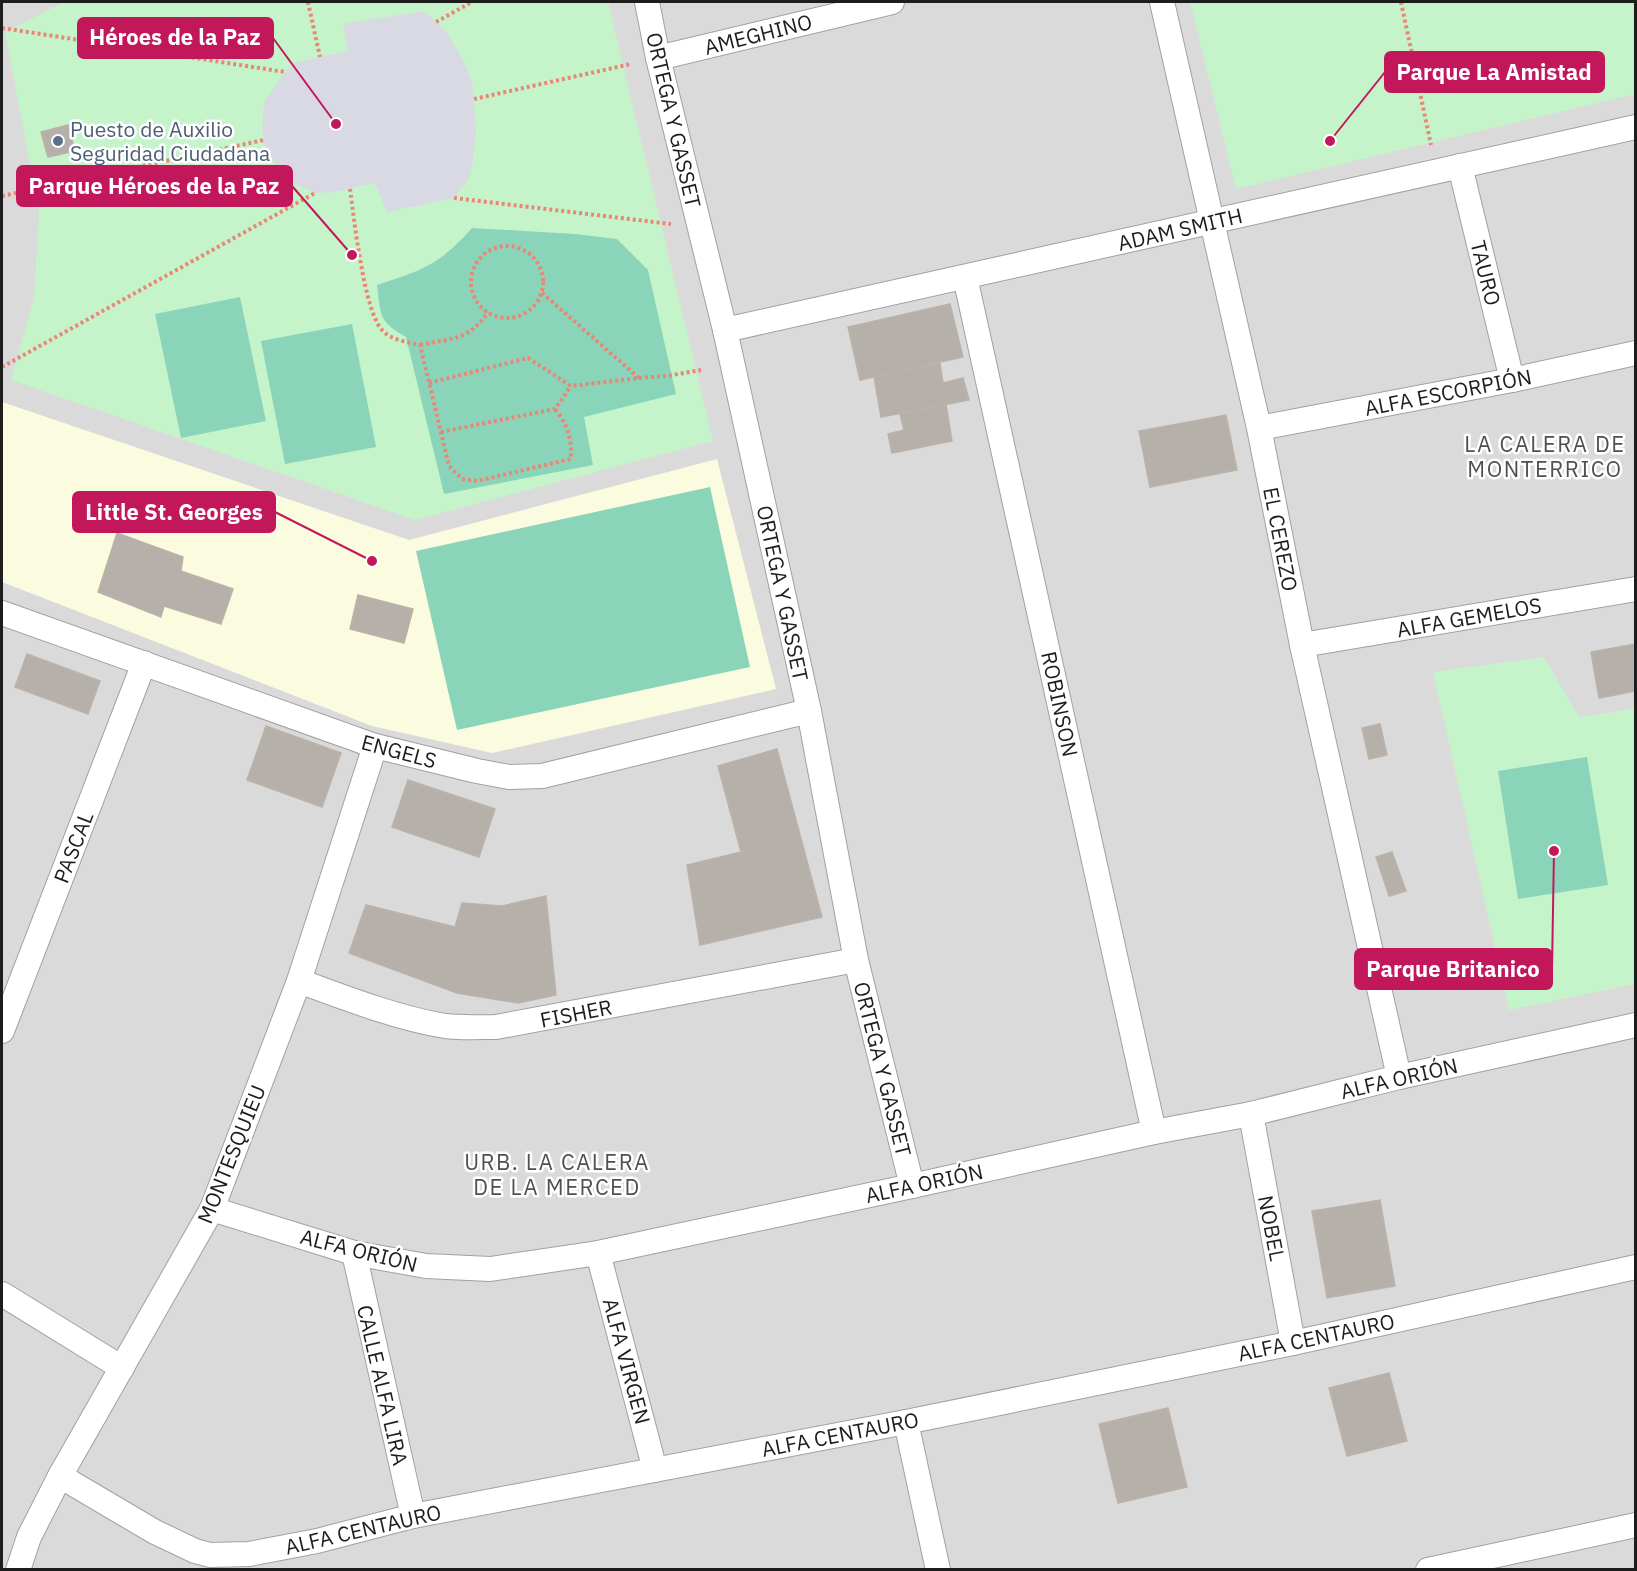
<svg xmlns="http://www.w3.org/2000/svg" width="1637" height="1571" font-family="'IBM Plex Sans',sans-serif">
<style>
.residential{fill:#dbdada}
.education{fill:#fbfbdf}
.park{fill:#c5f3ca}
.pitch{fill:#8ad5ba}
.plaza{fill:#d9d9e3}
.building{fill:#b6b0aa;stroke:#bdb2a8;stroke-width:1.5}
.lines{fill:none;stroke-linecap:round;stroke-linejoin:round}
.street-casing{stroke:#a1a1a1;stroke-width:26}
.path{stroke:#eb8677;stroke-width:4;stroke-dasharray:3 3;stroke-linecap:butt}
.street{stroke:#fff;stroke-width:24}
.service-dot{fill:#5c6f8a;stroke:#fff;stroke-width:2}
.labels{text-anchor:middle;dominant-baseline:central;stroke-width:5;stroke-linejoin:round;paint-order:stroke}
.street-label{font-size:21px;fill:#1d1d1d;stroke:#fff}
.service-label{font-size:21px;fill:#4e5e75;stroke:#fff;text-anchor:start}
.neighbourhood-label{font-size:22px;letter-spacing:1.5px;fill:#505050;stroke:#fff}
.leader{fill:none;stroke:#c2185b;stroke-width:2}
.callout-dot{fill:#c2185b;stroke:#fff;stroke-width:2}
.callout{fill:#c2185b;stroke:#c2185b;stroke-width:2}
.callout-label{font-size:22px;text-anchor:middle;font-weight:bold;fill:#fff}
</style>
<rect width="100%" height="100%" fill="#edebe4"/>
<rect class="residential" x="2" y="2" width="1633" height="1567"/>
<path class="education" d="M2 402 409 540 717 459 776 689 492 753 372 726 2 582Z"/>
<g class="park">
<path d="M64 2H608L713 441 415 520 11 380 34 298 39 212 5 32Z"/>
<path d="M1190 2H1635V94L1236 189Z"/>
<path d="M1544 657 1579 717 1635 709V984L1509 1010 1433 672Z"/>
</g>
<g class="pitch">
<path d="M472 228 575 234 617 239 648 270 676 394 584 417 593 465 444 494 406 337C378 321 381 316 377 285 423 270 439 265 472 228Z"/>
<path d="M240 297 266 421 181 438 155 314Z"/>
<path d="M352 324 376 447 285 464 261 341Z"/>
<path d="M710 487 750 667 457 730 416 551Z"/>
<path d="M1587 757 1608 885 1518 899 1498 771Z"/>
</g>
<path class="plaza" d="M424 11 447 33 463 60 472 82 476 130 473 160 469 178 454 198 387 212 375 183 335 192 315 193 298 185 283 174 266 152 262 129 264 103 285 72 293 63 348 51 343 24Z"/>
<g class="building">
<path d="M68 125 75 151 48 157 41 132Z"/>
<path d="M950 304 963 357 860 380 848 327Z"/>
<path d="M940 363 943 383 963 378 969 400 881 417 874 377Z"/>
<path d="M946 404 952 441 892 453 888 434 904 430 900 414Z"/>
<path d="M1226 415 1237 470 1150 487 1139 431Z"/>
<path d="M117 533 183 557 181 571 233 589 221 624 164 606 161 617 98 592Z"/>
<path d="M358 595 413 609 404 643 350 629Z"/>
<path d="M1636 644V691L1599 698 1591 652Z"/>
<path d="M27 654 100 681 88 714 15 687Z"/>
<path d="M1380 724 1387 755 1369 759 1362 728Z"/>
<path d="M266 726 341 753 322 807 247 780Z"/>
<path d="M777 749 822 917 700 945 687 865 741 852 718 766Z"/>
<path d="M408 780 495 809 479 857 392 827Z"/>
<path d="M1392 852 1406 891 1389 896 1376 857Z"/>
<path d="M546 896 556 995 518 1003 457 993 349 953 366 905 455 927 462 903 502 906Z"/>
<path d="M1380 1200 1395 1286 1327 1298 1312 1211Z"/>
<path d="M1389 1373 1407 1441 1347 1456 1329 1388Z"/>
<path d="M1168 1408 1187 1487 1118 1503 1099 1424Z"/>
</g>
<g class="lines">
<defs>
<g id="street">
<path d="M647 2 658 58 725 330 809 711 856 960 912 1186"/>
<path d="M1162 2 1259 428 1302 645 1399 1077"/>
<path d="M658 58 892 2"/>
<path d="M1460 166 1512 380"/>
<path d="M965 277 1154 1132"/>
<path d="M725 330 1636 127"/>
<path d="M1259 428 1512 380 1636 353"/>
<path d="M2 613 375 746 477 771 509 777 542 776 809 711"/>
<path d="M1302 645 1636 589"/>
<path d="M299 981C345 998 397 1018 445 1026 462 1028 479 1027 496 1027L856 960"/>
<path d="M2 1031 144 663"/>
<path d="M1251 1114 1293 1343"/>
<path d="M212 1209 354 1253 426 1266 490 1269 598 1253 912 1186 1154 1132 1251 1114 1399 1077 1636 1025"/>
<path d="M354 1253 413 1516"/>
<path d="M598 1253 655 1470"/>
<path d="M2 1294 122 1368"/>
<path d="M906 1422 938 1570"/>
<path d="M60 1476 155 1532 195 1551 210 1555 249 1554 317 1541 413 1516 906 1422 1293 1343 1636 1267"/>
<path d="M18 1570 29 1537 60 1476 212 1209 299 981 375 746"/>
<path d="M1428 1570 1636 1525"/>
</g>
</defs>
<use href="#street" class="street-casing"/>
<g class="path">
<path d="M308 2 320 57"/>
<path d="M1401 2 1431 145"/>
<path d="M436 22 472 2"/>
<path d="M2 28 285 72"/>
<path d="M474 99 631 64"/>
<path d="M350 189C354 218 364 311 382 330 391 340 407 342 420 345L449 466 462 479 477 481 571 459C572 439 568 425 555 409"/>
<path d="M2 196 264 140"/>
<path d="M454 198 671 224"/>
<circle cx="507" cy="282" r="36"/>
<path d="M420 345C452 338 468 341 488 312"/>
<path d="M2 367 315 193"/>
<path d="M639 378 667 376 701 370"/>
<path d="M429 383 528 358 571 386 639 378 541 292"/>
<path d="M441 432 555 409 571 386"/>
</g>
<use href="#street" class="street"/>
</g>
<circle class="service-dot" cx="58" cy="141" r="6"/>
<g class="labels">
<g class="street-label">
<text transform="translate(758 34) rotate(-14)">AMEGHINO</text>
<text transform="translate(674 120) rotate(77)">ORTEGA Y GASSET</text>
<text transform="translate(1180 229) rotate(-13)">ADAM SMITH</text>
<text transform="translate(1486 273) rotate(76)">TAURO</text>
<text transform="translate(1448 392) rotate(-11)">ALFA ESCORPIÓN</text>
<text transform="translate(1281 539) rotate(79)">EL CEREZO</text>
<text transform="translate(783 593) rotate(78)">ORTEGA Y GASSET</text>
<text transform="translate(1469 617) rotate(-10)">ALFA GEMELOS</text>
<text transform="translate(1060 704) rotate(78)">ROBINSON</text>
<text transform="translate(399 751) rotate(15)">ENGELS</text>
<text transform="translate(73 847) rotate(-69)">PASCAL</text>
<text transform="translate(576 1013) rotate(-11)">FISHER</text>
<text transform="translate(883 1069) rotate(76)">ORTEGA Y GASSET</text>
<text transform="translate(1399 1078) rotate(-13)">ALFA ORIÓN</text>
<text transform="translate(231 1154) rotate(-68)">MONTESQUIEU</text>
<text transform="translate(924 1183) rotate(-12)">ALFA ORIÓN</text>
<text transform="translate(1272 1228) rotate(79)">NOBEL</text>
<text transform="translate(359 1250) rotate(14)">ALFA ORIÓN</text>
<text transform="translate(1316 1337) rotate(-12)">ALFA CENTAURO</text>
<text transform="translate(627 1361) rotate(75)">ALFA VIRGEN</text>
<text transform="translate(383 1385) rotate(77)">CALLE ALFA LIRA</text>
<text transform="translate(840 1434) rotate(-11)">ALFA CENTAURO</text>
<text transform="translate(363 1529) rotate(-13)">ALFA CENTAURO</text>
</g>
<g class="service-label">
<text x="70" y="129">Puesto de Auxilio<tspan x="70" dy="24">Seguridad Ciudadana</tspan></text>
</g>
<g class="neighbourhood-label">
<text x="1545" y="443">LA CALERA DE<tspan x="1545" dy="25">MONTERRICO</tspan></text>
<text x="557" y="1161">URB. LA CALERA<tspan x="557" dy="25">DE LA MERCED</tspan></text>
</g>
</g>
<path class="leader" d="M336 124L273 38M1330 141L1385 72M352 255L292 186M372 561L275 512M1554 851L1552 969"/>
<g class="callout-dot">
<circle cx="336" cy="124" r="6"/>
<circle cx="1330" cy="141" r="6"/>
<circle cx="352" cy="255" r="6"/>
<circle cx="372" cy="561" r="6"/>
<circle cx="1554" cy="851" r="6"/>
</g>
<g class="callout">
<rect x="78" y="18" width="195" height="40" rx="6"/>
<rect x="1385" y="52" width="219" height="40" rx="6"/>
<rect x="17" y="166" width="275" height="40" rx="6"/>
<rect x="73" y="492" width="202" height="40" rx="6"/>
<rect x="1355" y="949" width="197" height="40" rx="6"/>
</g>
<g class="callout-label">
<text x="175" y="45">Héroes de la Paz</text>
<text x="1494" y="80">Parque La Amistad</text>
<text x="154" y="194">Parque Héroes de la Paz</text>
<text x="174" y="520">Little St. Georges</text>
<text x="1453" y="977">Parque Britanico</text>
</g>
<rect width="1637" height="1571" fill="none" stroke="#1d1d1d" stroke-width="6"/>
</svg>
